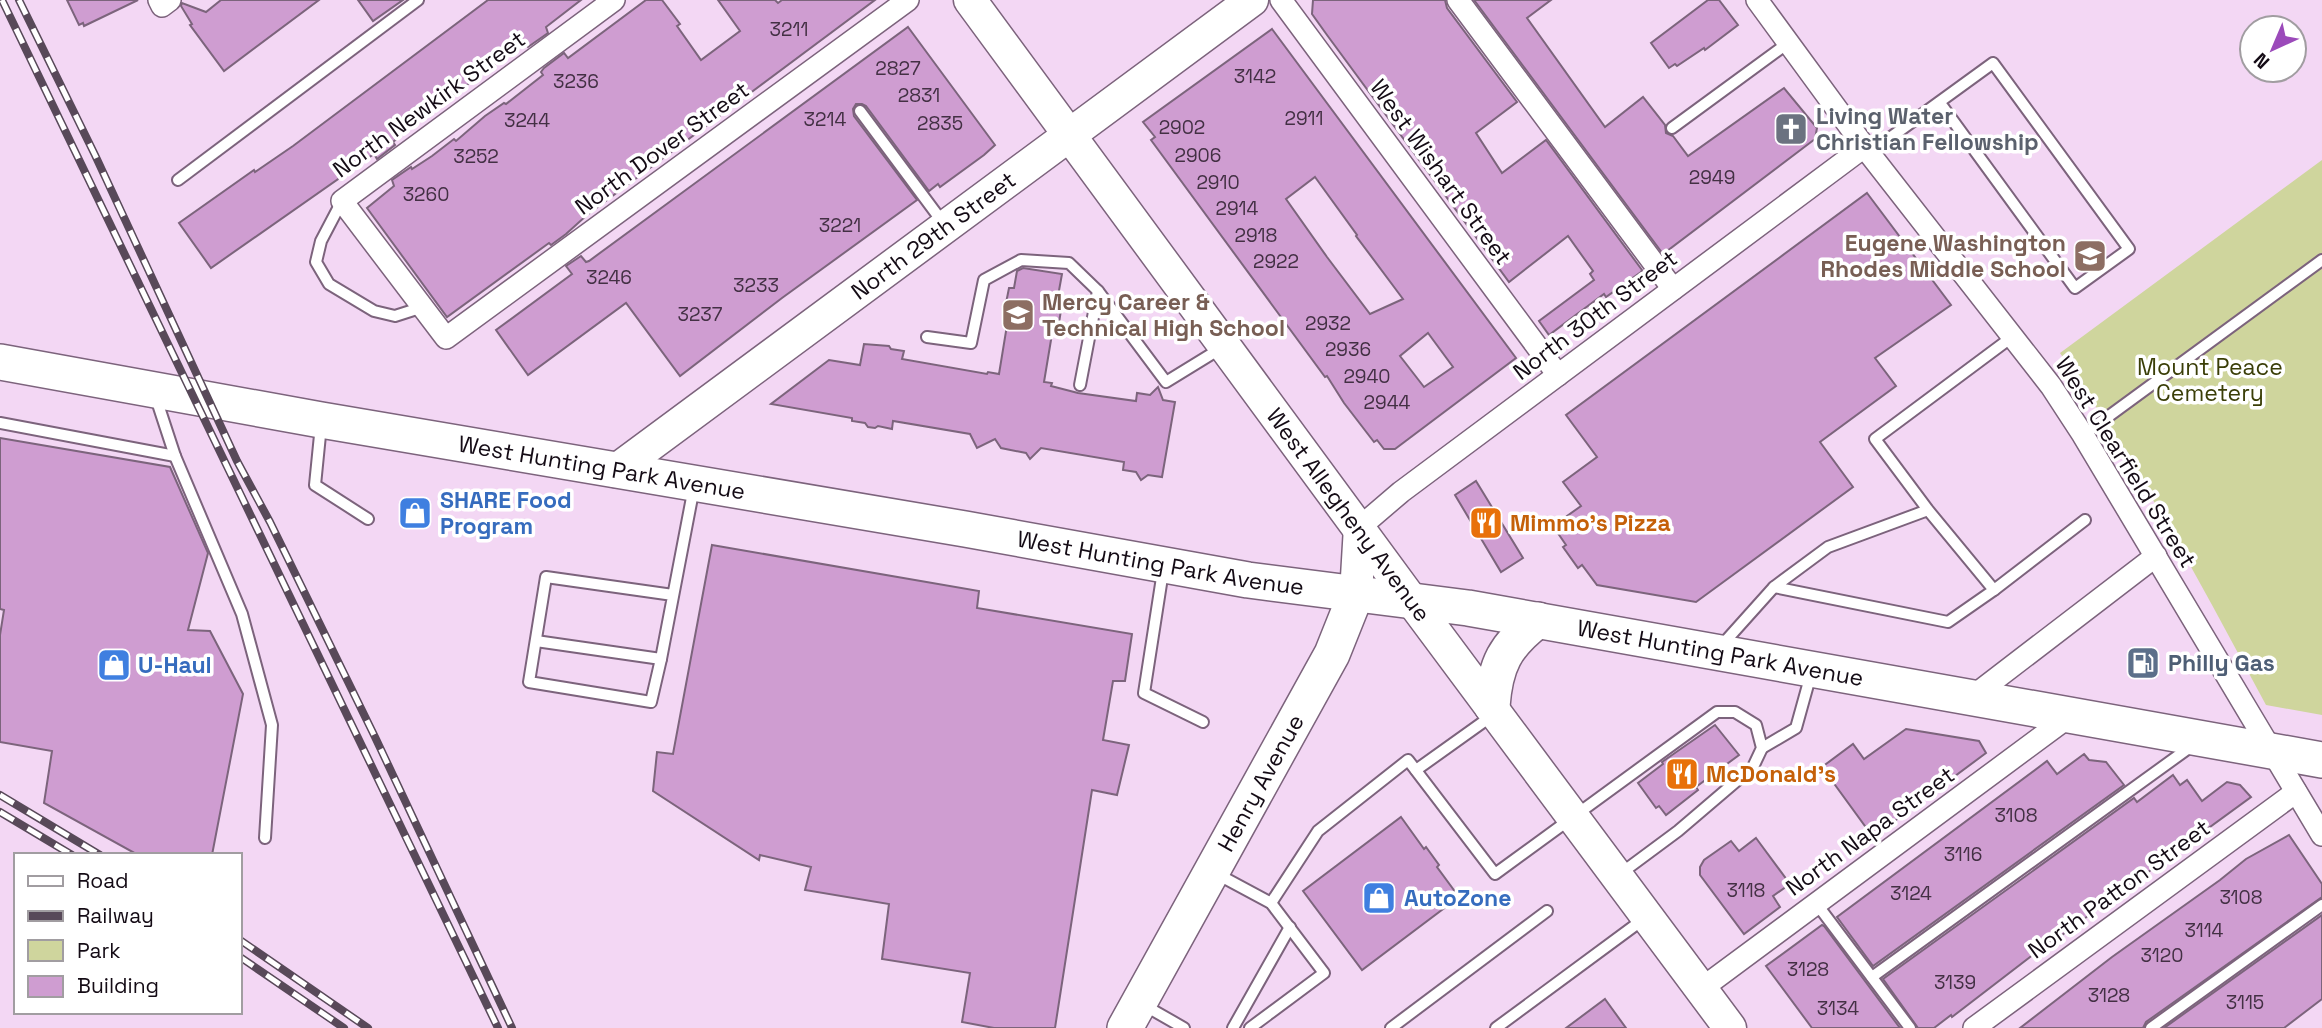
<svg xmlns="http://www.w3.org/2000/svg" width="2322" height="1028" font-family="'Space Grotesk',sans-serif">
<style>
.green{fill:#cfd59d}
.building{fill:#cf9dd1;stroke:#7c647c;stroke-width:2;fill-rule:evenodd}
.lines{fill:none;stroke-linecap:round;stroke-linejoin:round}
.lane-casing{stroke:#7c637c;stroke-width:14}
.street-casing{stroke:#7c637c;stroke-width:24}
.secondary-casing{stroke:#7c637c;stroke-width:35}
.primary-casing{stroke:#7c637c;stroke-width:38}
.lane{stroke:#fff;stroke-width:10}
.street{stroke:#fff;stroke-width:21}
.secondary{stroke:#fff;stroke-width:32}
.primary{stroke:#fff;stroke-width:35}
.rail-casing{stroke:#584959;stroke-width:8}
.rail{stroke:#fff;stroke-width:5;stroke-dasharray:16;stroke-linecap:butt}
.labels{text-anchor:middle;dominant-baseline:central;stroke-width:7;stroke-linejoin:round;paint-order:stroke}
.number-label{font-size:19px;fill:#433044}
.street-label{font-size:23px;fill:#140b15;stroke:#fff}
.worship-label{font-size:23px;font-weight:bold;fill:#5b616d;stroke:#fff;text-anchor:start}
.education-label{font-size:23px;font-weight:bold;fill:#785e54;stroke:#fff;text-anchor:end}
.park-label{font-size:23px;fill:#3a3e07;stroke:#fff}
.shop-label{font-size:23px;font-weight:bold;fill:#366cbe;stroke:#fff;text-anchor:start}
.food-label{font-size:23px;font-weight:bold;fill:#c56008;stroke:#fff;text-anchor:start}
.service-label{font-size:23px;font-weight:bold;fill:#4e5e75;stroke:#fff;text-anchor:start}
</style>
<rect width="100%" height="100%" fill="#f3d7f4"/>
<path class="green" d="M2322 160V715L2266 705C2202 586 2138 465 2060 353Z"/>
<g class="building">
<path d="M67 0H138L84 26 83 23 79 25Z"/>
<path d="M221 0H319L224 71 190 25 192 24 181 6 182 3 206 12Z"/>
<path d="M358 0H403L373 21Z"/>
<path d="M488 0H581L546 27 548 33 528 47 524 42 411 127 393 142 395 145 377 159 374 154 211 268 179 223 254 170 255 172 293 146Z"/>
<path d="M646 0H662L680 24 677 26 701 60 740 31 718 0H775L778 3 782 0H875L587 215 566 234 551 245 549 243 447 317 367 208 394 186 392 180 411 167 412 169 432 156 454 139 456 141 485 116 504 103 506 104 543 75 541 72 544 68 564 53 568 58Z"/>
<path d="M1313 0H1445L1447 8 1517 102 1476 133 1502 173 1546 140 1642 270 1641 272 1606 297 1604 294 1549 335 1539 321 1594 280 1590 274 1593 271 1568 236 1509 282 1327 35 1312 14Z"/>
<path d="M1474 0H1551L1527 18 1605 127 1643 97 1665 125 1666 133 1673 136 1688 156 1784 88 1817 128 1815 139 1663 254Z"/>
<path d="M1708 0H1719L1738 25 1705 50 1704 48 1677 66 1675 64 1669 68 1651 43Z"/>
<path d="M908 27 995 145 984 155 940 187 938 184 929 191 866 106 862 104H856L853 109 854 116 917 200 782 298 680 376 626 303 528 375 496 330 572 274 566 266 581 256 586 262 589 261Z"/>
<path d="M1272 29 1516 358 1395 449H1384L1377 440 1374 442 1344 403 1327 376 1325 377 1151 140 1155 137 1143 122ZM1315 177 1357 235 1356 236 1403 299 1370 314 1327 257 1286 199ZM1428 333 1453 367 1424 387 1400 356Z"/>
<path d="M1867 193 1951 305 1875 358 1896 386 1820 442 1853 487 1696 602 1597 585 1582 565 1578 568 1563 547 1566 545 1553 526 1581 506 1563 482 1597 457 1566 415Z"/>
<path d="M1023 268 1062 274 1058 296 1063 297 1059 323 1054 322 1044 382 1052 383 1051 386 1078 393 1136 401 1137 393 1150 395 1158 387 1163 400 1175 402 1162 477 1148 475 1141 480 1136 472 1123 470 1124 462 1041 448 1030 459 1026 453 1001 448 995 439 977 448 970 434 893 421 892 429 878 426 875 428 868 427 865 423 852 421V418L771 404 829 360 860 365 864 344 889 346 891 349 904 351 902 359 987 374 988 372 999 374 1009 313H1004L1009 288H1014L1017 271Z"/>
<path d="M0 438 170 467 208 553 188 630 210 631 243 694 212 855H138L44 803 52 751 0 742V635L4 610 0 609Z"/>
<path d="M1476 481 1523 558 1501 572 1455 495Z"/>
<path d="M712 545 979 591 977 608 1132 634 1125 681H1113L1103 740 1129 745 1117 795 1092 790 1055 1028H994L962 1022 970 973 882 959 889 904 805 890 811 867 760 855 759 860 653 791 657 752 673 754Z"/>
<path d="M1715 725 1739 755 1696 787 1698 790 1666 815 1659 806 1656 808 1638 783 1663 764 1662 762Z"/>
<path d="M1906 729 1979 741 1986 753 1873 837 1822 767 1853 744 1864 759Z"/>
<path d="M2084 754 2089 760 2106 762 2124 785 1873 966 1837 917 2047 761 2057 774Z"/>
<path d="M2173 775 2180 785 2187 780 2202 801 2227 782 2240 785 2251 797 2066 932 2057 939 2056 937 1952 1017 1951 1015 1934 1028H1918L1883 979 2134 798 2137 802Z"/>
<path d="M1401 817 1424 849 1426 847 1439 865 1437 867 1459 897 1362 970 1303 891Z"/>
<path d="M2289 835 2322 884V897L2146 1022 2143 1028H2020L2112 957 2220 880 2246 859Z"/>
<path d="M1756 838 1790 884 1773 896 1780 907 1744 934 1700 875V867L1704 860 1731 841 1739 851Z"/>
<path d="M2322 915V999L2284 1028H2164Z"/>
<path d="M1822 925 1824 926 1900 1028H1812L1766 966Z"/>
<path d="M1605 999 1626 1028H1566Z"/>
</g>
<g class="lines">
<defs>
<g id="lane">
<path d="M860 111 944 224"/>
<path d="M1672 128 1788 43"/>
<path d="M1869 153 1993 63 2129 249 2075 288 1940 103"/>
<path d="M178 180 418 0"/>
<path d="M342 201 321 241 316 262 329 284 374 311 395 316 423 307"/>
<path d="M927 337 971 343 984 280 1021 260 1069 263 1098 291"/>
<path d="M1080 385 1098 291 1166 382 1223 347"/>
<path d="M155 395 175 456 242 614 272 725 265 838"/>
<path d="M0 423 175 456"/>
<path d="M321 425 315 485 368 519"/>
<path d="M2083 435 2322 260"/>
<path d="M1928 510 1828 547 1774 587 1948 622 1994 590 1928 510 1875 439 2012 337"/>
<path d="M1163 571 1144 693 1203 722"/>
<path d="M1994 590 2085 520"/>
<path d="M673 595 546 577 529 682 651 702 661 659 694 487"/>
<path d="M536 641 661 659"/>
<path d="M1722 645 1774 587"/>
<path d="M1762 748 1796 728 1811 674"/>
<path d="M1416 770 1493 715"/>
<path d="M1217 874 1271 903 1324 973 1250 1028"/>
<path d="M1271 903 1318 831 1408 760 1495 874 1717 712H1735L1756 725 1762 748 1753 767 1678 831 1620 874"/>
<path d="M1816 903 1910 1028"/>
<path d="M1872 977 2193 745"/>
<path d="M1142 1004 1184 1028"/>
<path d="M1233 1028 1290 927"/>
<path d="M1391 1028 1547 911"/>
<path d="M1496 1028 1645 918"/>
<path d="M2151 1028 2322 905"/>
</g>
<g id="street">
<path d="M159 0 162 6 170 0"/>
<path d="M614 0 342 201 446 338 908 0"/>
<path d="M1281 0 1558 375"/>
<path d="M1458 0 1673 289"/>
<path d="M1757 0 1869 153 2051 386 2083 435 2322 835"/>
<path d="M1360 527 1401 492 1864 147"/>
<path d="M1972 697 2156 556"/>
<path d="M1701 989 2071 715"/>
<path d="M1974 1028 2296 792"/>
</g>
<g id="secondary">
<path id="s1" d="M970 0 1412 601 1730 1028"/>
<path id="s2" d="M615 471 1252 0"/>
<path d="M1356 594 1360 527"/>
</g>
<g id="primary">
<path id="s3" d="M0 362 321 420 965 529 1248 580 1468 608 2322 760"/>
<path d="M1492 706C1495 665 1505 645 1538 620"/>
<path id="s4" d="M1125 1028 1332 654 1356 594"/>
</g>
</defs>
<use href="#lane" class="lane-casing"/>
<use href="#street" class="street-casing"/>
<use href="#secondary" class="secondary-casing"/>
<use href="#primary" class="primary-casing"/>
<use href="#lane" class="lane"/>
<use href="#street" class="street"/>
<use href="#secondary" class="secondary"/>
<use href="#primary" class="primary"/>
<defs>
<g id="rail">
<path d="M2 0 498 1028"/>
<path d="M19 0 95 155 237 461 270 522 375 737 512 1028"/>
<path d="M0 795 100 855"/>
<path d="M0 812 72 855"/>
<path d="M240 940 368 1028"/>
<path d="M240 957 344 1028"/>
</g>
</defs>
<use href="#rail" class="rail-casing"/>
<use href="#rail" class="rail"/>
</g>
<defs>
<symbol id="church-square" viewBox="-11 -11 22 22"><rect x="-9" y="-9" width="18" height="18" rx="4" fill="#6b7280" stroke="#fff"/><path d="M-1.2-6h2.4v3.5h3.3v2.4h-3.3V6h-2.4V-.1h-3.3v-2.4h3.3Z" fill="#fff"/></symbol>
<symbol id="school-square" viewBox="-11 -11 22 22"><rect x="-9" y="-9" width="18" height="18" rx="4" fill="#8d6e63" stroke="#fff"/><path d="M0-5L7-2L0 1L-7-2ZM-4 1L0 2.5L4 1V4Q0 6-4 4Z" fill="#fff"/></symbol>
<symbol id="shop-square" viewBox="-11 -11 22 22"><rect x="-9" y="-9" width="18" height="18" rx="4" fill="#3f7fe0" stroke="#fff"/><path d="M-5-2.5h2.3a2.7 3.5 0 0 1 5.4 0H5L5.5 6h-11ZM-1.5-2.5h3a1.5 2.3 0 0 0-3 0Z" fill="#fff"/></symbol>
<symbol id="restaurant-square" viewBox="-11 -11 22 22"><rect x="-9" y="-9" width="18" height="18" rx="4" fill="#e8710a" stroke="#fff"/><path d="M-5-6h1v4h1v-4h1v4h1v-4h1v5L-1.5 .5V6h-2V.5L-5-1ZM5-6V6H3V1.5H1.5Q1.5-4 5-6Z" fill="#fff"/></symbol>
<symbol id="fuel-square" viewBox="-11 -11 22 22"><rect x="-9" y="-9" width="18" height="18" rx="4" fill="#5c6f8a" stroke="#fff"/><path d="M-5.5-6h7V0h2V4h1.3V-2.5L3-4.5l.8-.8L6-3V5H2.5V1h-1V6h-7ZM-4.2-4.7v3.2H.2V-4.7Z" fill="#fff"/></symbol>
</defs>
<g fill-rule="evenodd">
<use href="#church-square" x="1772" y="110" width="38" height="38"/>
<use href="#school-square" x="2071" y="237" width="38" height="38"/>
<use href="#school-square" x="999" y="296" width="38" height="38"/>
<use href="#shop-square" x="396" y="494" width="38" height="38"/>
<use href="#restaurant-square" x="1467" y="504" width="38" height="38"/>
<use href="#fuel-square" x="2124" y="644" width="38" height="38"/>
<use href="#shop-square" x="95" y="646" width="38" height="38"/>
<use href="#restaurant-square" x="1663" y="755" width="38" height="38"/>
<use href="#shop-square" x="1360" y="879" width="38" height="38"/>
</g>
<g class="labels">
<g class="number-label">
<text x="789" y="29">3211</text>
<text x="898" y="68">2827</text>
<text x="1255" y="76">3142</text>
<text x="576" y="81">3236</text>
<text x="919" y="95">2831</text>
<text x="1304" y="118">2911</text>
<text x="825" y="119">3214</text>
<text x="527" y="120">3244</text>
<text x="940" y="123">2835</text>
<text x="1182" y="127">2902</text>
<text x="1198" y="155">2906</text>
<text x="476" y="156">3252</text>
<text x="1712" y="177">2949</text>
<text x="1218" y="182">2910</text>
<text x="426" y="194">3260</text>
<text x="1237" y="208">2914</text>
<text x="840" y="225">3221</text>
<text x="1256" y="235">2918</text>
<text x="1276" y="261">2922</text>
<text x="609" y="277">3246</text>
<text x="756" y="285">3233</text>
<text x="700" y="314">3237</text>
<text x="1328" y="323">2932</text>
<text x="1348" y="349">2936</text>
<text x="1367" y="376">2940</text>
<text x="1387" y="402">2944</text>
<text x="2016" y="815">3108</text>
<text x="1963" y="854">3116</text>
<text x="1746" y="890">3118</text>
<text x="1911" y="893">3124</text>
<text x="2241" y="897">3108</text>
<text x="2204" y="930">3114</text>
<text x="2162" y="955">3120</text>
<text x="1808" y="969">3128</text>
<text x="1955" y="982">3139</text>
<text x="2109" y="995">3128</text>
<text x="2245" y="1002">3115</text>
<text x="1838" y="1008">3134</text>
</g>
<g class="street-label">
<text transform="translate(429 104) rotate(-36)">North Newkirk Street</text>
<text transform="translate(662 148) rotate(-36)">North Dover Street</text>
<text transform="translate(1441 172) rotate(54)">West Wishart Street</text>
<text stroke="none"><textPath href="#s2" startOffset="396">North 29th Street</textPath></text>
<text transform="translate(1595 315) rotate(-37)">North 30th Street</text>
<text transform="translate(2126 462) rotate(58)">West Clearfield Street</text>
<text stroke="none"><textPath href="#s3" startOffset="611">West Hunting Park Avenue</textPath></text>
<text stroke="none"><textPath href="#s1" startOffset="639">West Allegheny Avenue</textPath></text>
<text stroke="none"><textPath href="#s3" startOffset="1178">West Hunting Park Avenue</textPath></text>
<text stroke="none"><textPath href="#s3" startOffset="1745">West Hunting Park Avenue</textPath></text>
<text stroke="none"><textPath href="#s4" startOffset="280">Henry Avenue</textPath></text>
<text transform="translate(1870 831) rotate(-36)">North Napa Street</text>
<text transform="translate(2119 889) rotate(-36)">North Patton Street</text>
</g>
<g class="worship-label">
<text x="1816" y="116">Living Water<tspan x="1816" dy="26">Christian Fellowship</tspan></text>
</g>
<g class="education-label">
<text x="2066" y="243">Eugene Washington<tspan x="2066" dy="26">Rhodes Middle School</tspan></text>
<text x="1042" y="302" text-anchor="start">Mercy Career &amp;<tspan x="1042" dy="26">Technical High School</tspan></text>
</g>
<g class="park-label">
<text x="2210" y="367">Mount Peace<tspan x="2210" dy="26">Cemetery</tspan></text>
</g>
<g class="shop-label">
<text x="440" y="500">SHARE Food<tspan x="440" dy="26">Program</tspan></text>
<text x="138" y="665">U-Haul</text>
<text x="1404" y="898">AutoZone</text>
</g>
<g class="food-label">
<text x="1510" y="523">Mimmo's Pizza</text>
<text x="1706" y="774">McDonald's</text>
</g>
<g class="service-label">
<text x="2168" y="663">Philly Gas</text>
</g>
</g>
<rect x="14" y="853" width="228" height="161" fill="#ffffff" stroke="#a19da1" stroke-width="2"/>
<rect x="28" y="876" width="35" height="10" fill="#ffffff" stroke="#a19da1" stroke-width="2"/>
<text x="77" y="888" font-size="21" fill="#140b15">Road</text>
<rect x="28" y="911" width="35" height="10" fill="#584959" stroke="#a19da1" stroke-width="2"/>
<text x="77" y="923" font-size="21" fill="#140b15">Railway</text>
<rect x="28" y="940" width="35" height="21" fill="#cfd59d" stroke="#a19da1" stroke-width="2"/>
<text x="77" y="958" font-size="21" fill="#140b15">Park</text>
<rect x="28" y="976" width="35" height="21" fill="#cf9dd1" stroke="#a19da1" stroke-width="2"/>
<text x="77" y="993" font-size="21" fill="#140b15">Building</text>
<g transform="translate(2273 49) rotate(224)"><circle r="33" fill="#ffffff" stroke="#a19da1" stroke-width="2"/>
<path d="M0-5L12 26L0 18L-12 26Z" fill="#9b4aba"/>
<text y="-10" font-size="19" font-weight="bold" text-anchor="middle" fill="#140b15">N</text>
</g>
</svg>
